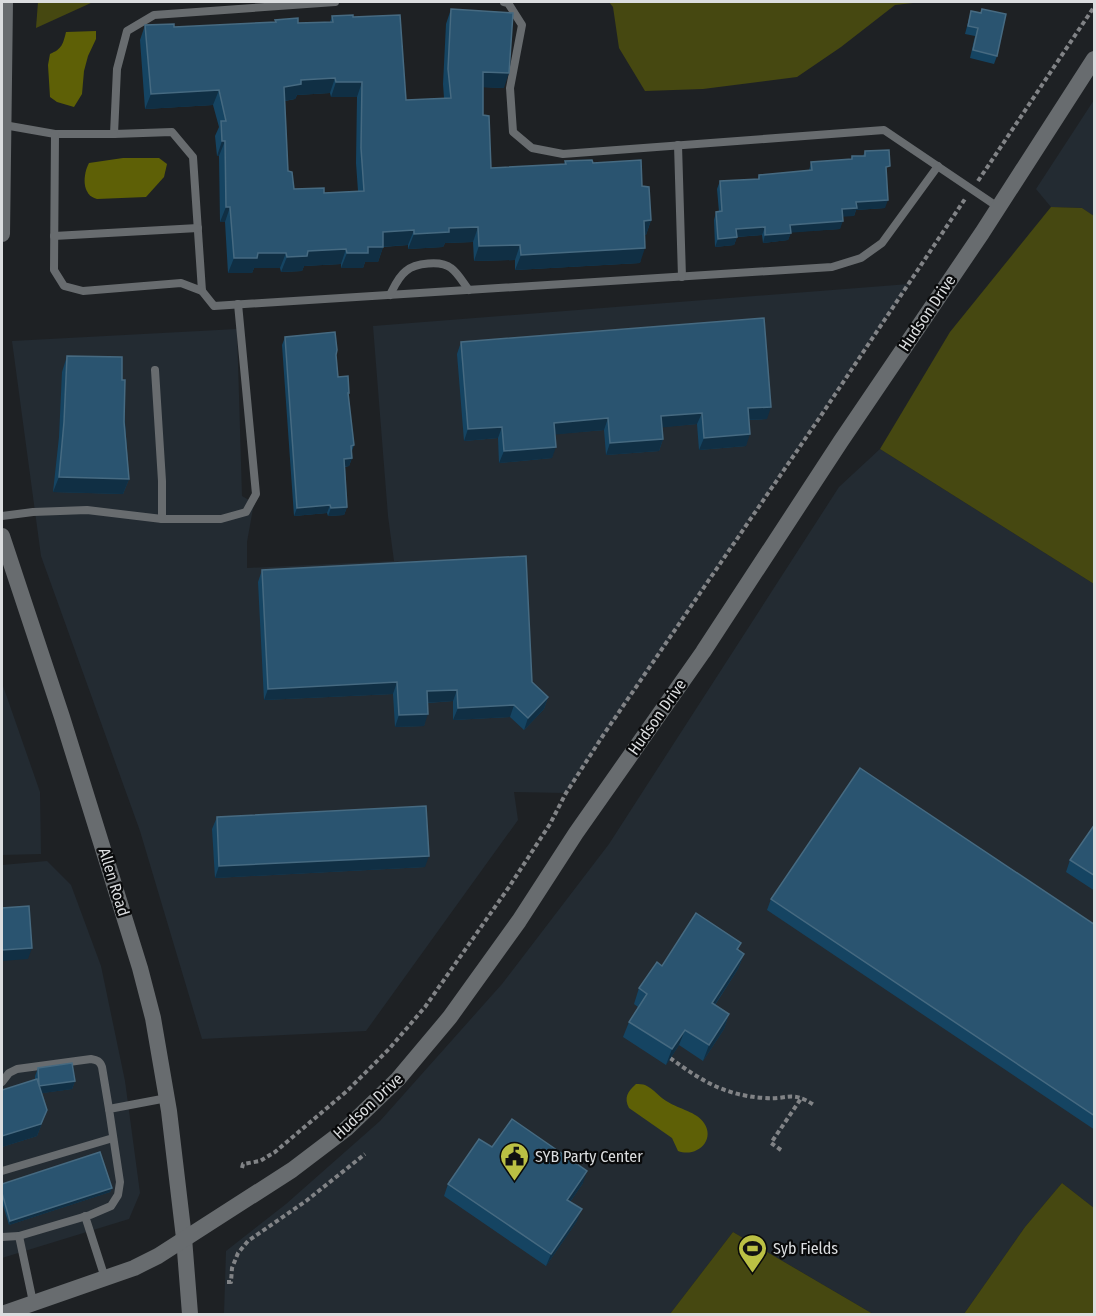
<svg xmlns="http://www.w3.org/2000/svg" width="1096" height="1316" font-family="'Fira Sans Condensed',sans-serif">
<style>
.built{fill:#232b32}
.green{fill:#464811}
.water{fill:#5e6006}
.lines{fill:none;stroke-linecap:round;stroke-linejoin:round}
.path{stroke:#818386;stroke-width:4;stroke-dasharray:4.5 3;stroke-linecap:butt}
.service{stroke:#686c6f;stroke-width:8}
.tertiary{stroke:#686c6f;stroke-width:16}
.secondary{stroke:#686c6f;stroke-width:16}
.wall{fill:#154462;fill-rule:evenodd}
.shaded-wall{fill:#102f44}
.building{fill:#2a5470;stroke:#466a81;stroke-width:1.5;fill-rule:evenodd}
.labels{text-anchor:middle;dominant-baseline:central;stroke-width:4.5;stroke-linejoin:round;paint-order:stroke}
.street-label{font-size:16px;fill:#dbdddf;stroke:#090a0b}
.poi-label{font-size:16px;fill:#dbdddf;stroke:#090a0b;text-anchor:start}
</style>
<rect width="100%" height="100%" fill="#1e2124"/>
<g class="built">
<path d="M1094 100V216L1082 208 1051 207 1036 189Z"/>
<path d="M909 284 566 793 514 792 518 820 366 1031 202 1039 140 831 41 556 12 341 237 329 242 496 254 503 247 542V568L394 561 388 516 373 326Z"/>
<path d="M880 449 1094 584V1208L1062 1183 1025 1227 964 1314H873L733 1232 670 1314H224L226 1251 286 1204 380 1121 502 984 609 844 839 487Z"/>
<path d="M2 683 40 792 41 854 2 855Z"/>
<path d="M47 861 71 885 101 966 125 1081 140 1193 129 1219 2 1258V865Z"/>
</g>
<g class="green">
<path d="M38 2H93L36 28Z"/>
<path d="M609 2H922L895 5 841 47 797 77 703 89 645 91 619 48 613 7Z"/>
<path d="M1051 207 1082 208 1094 216V584L880 449 950 332Z"/>
<path d="M1062 1183 1094 1208V1314H964L1025 1227Z"/>
<path d="M733 1232 873 1314H670Z"/>
</g>
<g class="water">
<path d="M96 31V39L88 56 84 71 82 94 74 107 57 102 50 97 48 65 50 54C62 49 63 44 66 32Z"/>
<path d="M123 158H159L167 164 164 177 146 197 97 199C81 195 83 174 89 163Z"/>
<path d="M636 1084C639 1084 643 1084 645 1085 654 1089 660 1098 668 1102 679 1109 697 1112 704 1123 716 1141 696 1158 678 1151L672 1138 629 1108C624 1098 627 1092 636 1084Z"/>
</g>
<g class="lines">
<g class="path">
<path d="M978 181 1094 7"/>
<path d="M670 1058C702 1081 724 1095 764 1098 788 1100 791 1090 814 1105"/>
<path d="M781 1150 771 1143 802 1097"/>
<path d="M242 1168 243 1164 260 1161 275 1152 347 1091 389 1049 425 1007 509 887 550 824 566 793 604 734 818 420 965 199"/>
<path d="M227 1282H231L232 1268 238 1253 248 1241 306 1201 365 1154"/>
</g>
<g class="service">
<path d="M335 2 154 15 127 31 117 69 114 134 172 132 193 157 202 291 214 306 832 267 861 258 882 243 938 166"/>
<path d="M504 2 508 3 522 25 510 88 513 132 532 148 563 154 884 130 998 207"/>
<path d="M4 125 55 134H114"/>
<path d="M55 134 54 270 64 286 83 291 181 283 202 291"/>
<path d="M678 145 682 277"/>
<path d="M54 236 198 228"/>
<path d="M390 295C394 287 398 277 406 271 415 263 441 260 451 268 458 273 464 284 469 290"/>
<path d="M155 370 162 481V519"/>
<path d="M2 516 33 512 87 510 162 519H221L246 512 256 494 238 304"/>
<path d="M2 1082 9 1073 17 1069 91 1059C97 1060 100 1061 102 1067L109 1109"/>
<path d="M2 1171 113 1138"/>
<path d="M85 1216 105 1278"/>
<path d="M2 1237 19 1236"/>
<path d="M33 1302 19 1236 90 1215 111 1206 118 1195 120 1182 109 1109 167 1098"/>
</g>
<g class="tertiary">
<path d="M2 234 5 2"/>
<path d="M2 536 62 717 140 968 153 1018 169 1111 184 1238 190 1314"/>
</g>
<path class="secondary" d="M2 1314 134 1268 158 1256 292 1170 346 1129 398 1079 450 1017 519 921 576 833 703 652 841 441 982 233 1094 59"/>
</g>
<g class="wall">
<path d="M451 9 504 88 483 87V115L491 168 564 164 565 161 593 163 642 186 651 220 646 235H645L640 263 515 270V260L474 261 473 242 445 243 443 247 408 249V245L383 247 378 262H365L363 268H341V264L304 266 302 271 281 272 280 268H254L252 273H228L225 222H220L219 156H217L215 136 219 127 213 105 145 109 140 40 145 25 174 27 275 22V20L298 23 330 22 332 16 353 17 406 100 444 98 443 84 446 24ZM330 93 331 97H357L356 163 358 191 324 193 294 189 288 171 285 101 295 99 297 95Z"/>
<path d="M971 11 997 56 994 64 970 58 975 36 965 34Z"/>
<path d="M865 151 887 174 885 208 856 210 854 216H842L840 229 791 232 788 240 763 243 762 235 737 237 734 245 715 247 714 220 716 212H719L717 189 720 181 758 179 759 175 809 171 811 162 851 159 852 156H863Z"/>
<path d="M285 337 336 355 338 377 349 393 348 396 354 445 352 451V458L349 466 345 467 347 507 344 515 328 516 327 513 294 516 282 345Z"/>
<path d="M461 342 767 419 749 420 746 446 699 450 697 424 662 427 663 439 659 451 606 455 604 430 555 434 552 458 499 463 498 438 464 441 457 354Z"/>
<path d="M67 356 122 380 129 479 123 494 53 492 59 437 62 372Z"/>
<path d="M262 570 532 682 548 697 544 709 524 730 510 717 453 720V701L428 703 424 726 395 727 393 694 264 700 258 582Z"/>
<path d="M217 817 425 867 215 878 212 829Z"/>
<path d="M1095 824V891L1066 872 1070 860Z"/>
<path d="M771 899 1095 925V1130L767 910Z"/>
<path d="M741 943 738 950 744 954 738 969 715 1005 729 1014 724 1029 703 1061 679 1045 666 1065 623 1037 629 1022 638 1007 634 1004 639 988 662 966Z"/>
<path d="M38 1068 75 1081 72 1089 42 1093 47 1110 37 1136 2 1147V1090L35 1080V1076Z"/>
<path d="M583 1183 570 1202 577 1221 546 1266 444 1196 448 1184Z"/>
<path d="M2 1184 112 1188 110 1192 9 1225 2 1202Z"/>
</g>
<g class="shaded-wall">
<path d="M483 72 509 73 504 88 477 87Z"/>
<path d="M335 78 330 93 297 95 295 99 278 102 284 87 301 80Z"/>
<path d="M336 82H362L357 97H331Z"/>
<path d="M219 90 213 105 145 109 151 94Z"/>
<path d="M222 141H225L219 156H217Z"/>
<path d="M888 200 885 208 856 210 854 216 839 217 842 209 856 202Z"/>
<path d="M226 207H230L225 222H220Z"/>
<path d="M651 220 646 235 639 236 644 221Z"/>
<path d="M843 221 840 229 787 233 790 225Z"/>
<path d="M478 227 473 242 445 243 443 247 408 249 414 234 449 228Z"/>
<path d="M765 227 762 235 734 237 736 229Z"/>
<path d="M414 230 408 245 377 247 383 232Z"/>
<path d="M791 233 788 240 763 243 765 235Z"/>
<path d="M737 237 734 245 715 247 718 239Z"/>
<path d="M520 245 515 260 474 261 479 246Z"/>
<path d="M368 247H383L378 262H365L363 268H341L347 253Z"/>
<path d="M645 248 640 263 515 270 521 255Z"/>
<path d="M346 249 341 264 304 266 302 271 281 272 287 257 308 251Z"/>
<path d="M258 253H286L280 268H254L252 273H228L234 258Z"/>
<path d="M771 407 767 419 744 420 748 408Z"/>
<path d="M702 413 697 424 657 428 661 416Z"/>
<path d="M608 418 604 430 550 435 554 423Z"/>
<path d="M502 427 498 438 464 441 468 429Z"/>
<path d="M750 434 746 446 699 450 704 438Z"/>
<path d="M663 439 659 451 606 455 610 443Z"/>
<path d="M556 447 552 458 499 463 504 451Z"/>
<path d="M352 458 349 466 341 467 344 459Z"/>
<path d="M59 477 129 479 123 494 53 492Z"/>
<path d="M330 505 327 513 294 516 297 508Z"/>
<path d="M347 507 344 515 328 516 331 508Z"/>
<path d="M397 682 393 694 264 700 268 689Z"/>
<path d="M457 690 453 701 423 703 427 691Z"/>
<path d="M548 697 544 709 524 730 528 718Z"/>
<path d="M514 705 510 717 453 720 458 708Z"/>
<path d="M428 714 424 726 395 727 399 715Z"/>
<path d="M429 856 425 867 215 878 219 866Z"/>
<path d="M32 948 28 959 2 961V950Z"/>
<path d="M744 954 738 969 706 1018 712 1003Z"/>
<path d="M729 1014 724 1029 703 1061 709 1045Z"/>
<path d="M685 1030 679 1045 666 1065 672 1049Z"/>
<path d="M75 1081 72 1089 36 1094 39 1086Z"/>
<path d="M47 1110 37 1136 2 1147V1136Z"/>
<path d="M587 1171 583 1183 563 1212 567 1200Z"/>
<path d="M112 1188 110 1192 9 1225 10 1221Z"/>
<path d="M582 1209 577 1221 546 1266 551 1254Z"/>
</g>
<g class="building">
<path d="M451 9 513 13 509 73 483 72V115L489 116 491 168 566 164 565 161 592 160 593 163 641 160 642 186 649 187 651 220 644 221 645 248 521 255 520 245 479 246 478 227 449 228V232L414 234V230L383 232V247H368V253H347L346 249 308 251 307 256 287 257 286 253H258L257 258H234L230 207H226L225 141H222L221 121H226L219 90 151 94 145 25 174 24V27L276 22 275 20 298 18V23L333 22 332 16 353 15V17L400 15 406 100 451 98 448 69ZM335 78 336 82H362L361 148 364 191 324 193V188L294 189 292 172 288 171 284 87 301 84V80Z"/>
<path d="M982 9 1006 14 997 56 973 50 978 28 968 26 971 11 981 13Z"/>
<path d="M889 150 890 166 886 167 888 200 856 202 857 208 842 209 843 221 790 225 791 233 765 235V227L736 229 737 237 718 239 716 212 722 211 720 181 759 179V175L812 170 811 162 852 159V156H865V151Z"/>
<path d="M764 318 771 407 748 408 750 434 704 438 702 413 661 416 663 439 610 443 608 418 554 423 556 447 504 451 502 427 468 429 461 342Z"/>
<path d="M335 332 337 350 336 355 338 377 348 376 349 393H348L354 445 351 446 352 458 344 459 347 507 331 508 330 505 297 508 285 337Z"/>
<path d="M67 356 122 357V380H125L124 422 129 479 59 477 64 422Z"/>
<path d="M526 556 532 682 548 697 528 718 514 705 458 708 457 690 427 691 428 714 399 715 397 682 268 689 262 570Z"/>
<path d="M860 768 1095 925V1116L771 899Z"/>
<path d="M426 806 429 856 219 866 217 817Z"/>
<path d="M1095 824V876L1070 860Z"/>
<path d="M29 906 32 948 2 950V908Z"/>
<path d="M696 913 741 943 737 949 744 954 712 1003 729 1014 709 1045 685 1030 672 1049 629 1022 647 994 639 988 657 962 662 966Z"/>
<path d="M72 1063 75 1081 39 1086 38 1068Z"/>
<path d="M37 1079 47 1110 41 1124 2 1136V1090Z"/>
<path d="M512 1119 587 1171 567 1200 582 1209 551 1254 448 1184 479 1139 492 1147Z"/>
<path d="M100 1152 112 1188 10 1221 2 1193V1184Z"/>
</g>
<defs>
<symbol id="civic-pin" viewBox="-11 -11 22 30"><path d="M0 17L-7.5 6A9.5 9.5 0 1 1 7.5 6Z" fill="#bbc044" stroke="#090a0b"/><path d="M-.6-6.5H3V-4.5H.6V-3L4-1V1h2V6H-6V1h2V-1L-.6-3ZM-1.2 2.5V6h2.4V2.5Z" fill="#111"/></symbol>
<symbol id="stadium-pin" viewBox="-11 -11 22 30"><path d="M0 17L-7.5 6A9.5 9.5 0 1 1 7.5 6Z" fill="#bbc044" stroke="#090a0b"/><path d="M0-5a6.5 5 0 1 0 0 10a6.5 5 0 1 0 0-10ZM-3.5-1.8h7v3.6h-7Z" fill="#111"/></symbol>
</defs>
<g fill-rule="evenodd">
<use href="#civic-pin" x="498" y="1140" width="33" height="45"/>
<use href="#stadium-pin" x="736" y="1232" width="33" height="45"/>
</g>
<g class="labels">
<g class="street-label">
<text transform="translate(927 313) rotate(-56)">Hudson Drive</text>
<text transform="translate(657 717) rotate(-55)">Hudson Drive</text>
<text transform="translate(114 882) rotate(73)">Allen Road</text>
<text transform="translate(368 1106) rotate(-43)">Hudson Drive</text>
</g>
<g class="poi-label">
<text x="535" y="1156">SYB Party Center</text>
<text x="773" y="1248">Syb Fields</text>
</g>
</g>
<rect width="1096" height="1316" fill="none" stroke="#dbdddf" stroke-width="6"/>
</svg>
